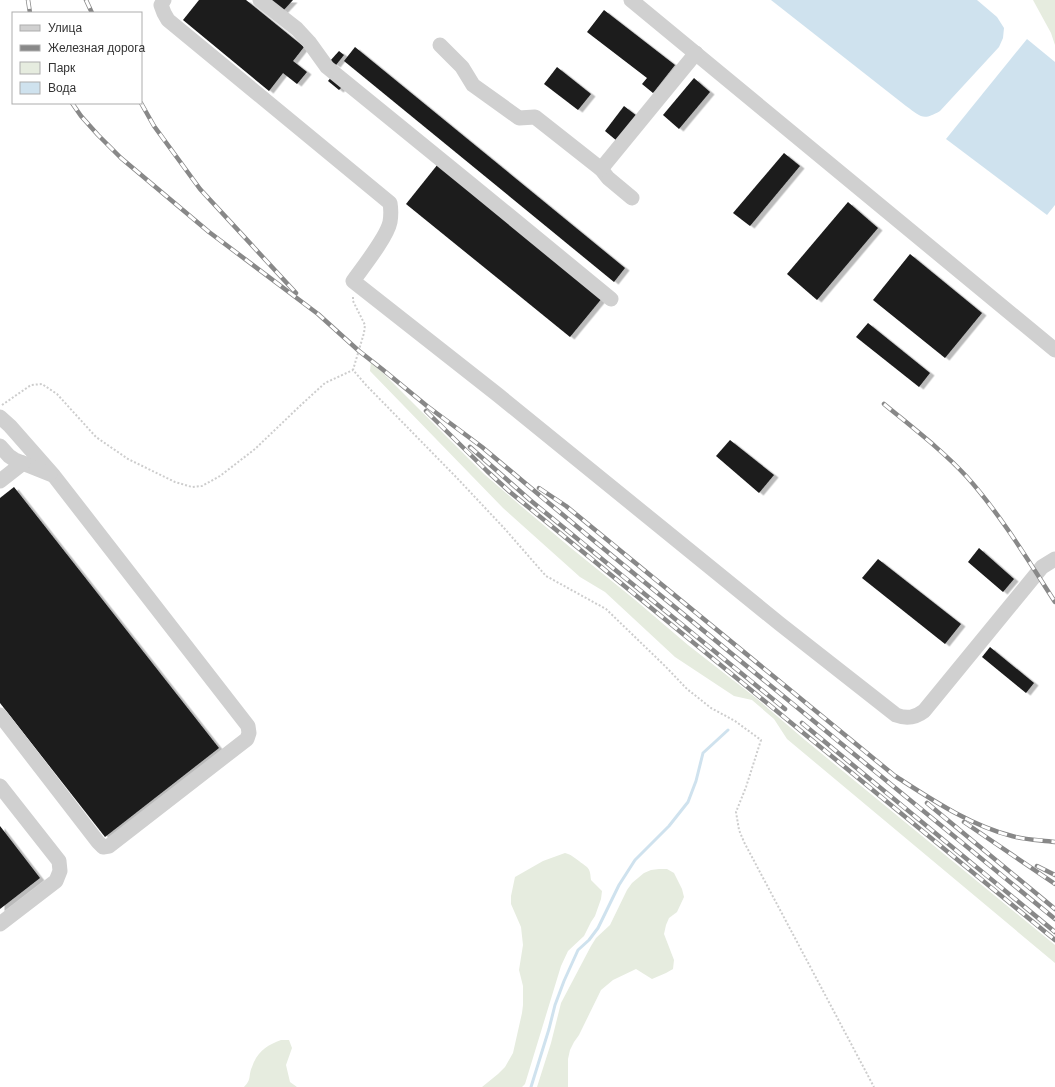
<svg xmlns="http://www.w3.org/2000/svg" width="1055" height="1087" font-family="Helvetica,sans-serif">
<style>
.green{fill:#e6ecdf}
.water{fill:#cfe2ee}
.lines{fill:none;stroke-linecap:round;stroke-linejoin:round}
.stream{stroke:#cfe2ee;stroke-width:3}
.building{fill:#1a1a1a;filter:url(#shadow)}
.path{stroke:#cdcdcd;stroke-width:2;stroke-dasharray:2 2;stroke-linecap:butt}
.minor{stroke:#d0d0d0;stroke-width:15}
.rail-casing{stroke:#888;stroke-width:4.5}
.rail{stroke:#fff;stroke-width:3;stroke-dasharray:9;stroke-linecap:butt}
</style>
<defs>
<filter id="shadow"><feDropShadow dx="4.5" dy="2.5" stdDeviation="0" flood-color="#0004"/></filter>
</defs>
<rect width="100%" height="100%" fill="#fff"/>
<g class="green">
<path d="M1033 0H1055V45L1051 33Z"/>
<path d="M371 361 484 474 521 506 571 548 634 599 688 645 756 698 805 740 1055 945V963L787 739 774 719 752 700 734 696 675 657 605 592 580 577 503 508 370 371Z"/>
<path d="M565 853C572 855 573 857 579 861 589 869 590 867 591 880L602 891 601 899 595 916 591 922 584 936 568 951 561 966 525 1084 522 1087H482L498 1074 505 1067 513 1053 522 1013 523 1005V986L519 970 523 945 521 927 511 904V896L515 877 543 861Z"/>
<path d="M659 869H667L674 873 682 889 684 897 677 912 669 918 666 925 664 934 674 960 673 969 666 973 652 979 636 969 613 980 601 990 579 1035 574 1042 570 1050 568 1059V1087H537L551 1043 561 1003 591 946 596 938 610 925 627 890 632 883 644 873 651 870Z"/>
<path d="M281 1040H289L292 1048 286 1065 290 1082 297 1087H244C252 1079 248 1076 252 1067 257 1052 267 1045 281 1040Z"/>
</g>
<g class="water">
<path d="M771 0H977L997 17 1004 28 1003 38 999 47 940 111C923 121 921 117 906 106Z"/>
<path d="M1027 39 1055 62V205L1047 215 946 139Z"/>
</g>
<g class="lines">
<path class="stream" d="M531 1087 549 1029 555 1005 564 981 578 950 589 940 598 928 619 885 635 860 669 826 688 802 696 781 703 753 728 730"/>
</g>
<g class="building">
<path d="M199 0H246L304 47 293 61 307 72 297 84 283 73 269 91 183 20Z"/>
<path d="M268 0H293L282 12Z"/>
<path d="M604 10 675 65 653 93 642 84 647 78 587 32Z"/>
<path d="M355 47 625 268 614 282 344 61Z"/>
<path d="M339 51 344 55 336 65 330 61Z"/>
<path d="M557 67 591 94 578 110 544 84Z"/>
<path d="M332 76 344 85 339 90 328 81Z"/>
<path d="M694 78 710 92 679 129 663 115Z"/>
<path d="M624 106 637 116 617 141 605 131Z"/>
<path d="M784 153 800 166 750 226 733 213Z"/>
<path d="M438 164 603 297 570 337 406 204Z"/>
<path d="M848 202 878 228 817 300 787 274Z"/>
<path d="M910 254 982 313 945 358 873 300Z"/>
<path d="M868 323 930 373 919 387 856 337Z"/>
<path d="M730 440 774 475 759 493 716 456Z"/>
<path d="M14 487 219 748 105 837 0 703V498Z"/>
<path d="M979 548 1014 579 1003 592 968 562Z"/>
<path d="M878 559 961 624 945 644 862 578Z"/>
<path d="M990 647 1034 683 1026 693 982 657Z"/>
<path d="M0 826 40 878 0 909Z"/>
</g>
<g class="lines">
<g class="path">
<path d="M353 297V301L365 325 364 333 353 370 366 385 457 478 504 528 546 576 606 609 665 666 687 689 711 708 735 721 761 740 746 787 736 812 739 830 744 842 874 1087"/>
<path d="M2 405 31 385 42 384 57 394 96 437 128 459 175 482 192 487 202 486 220 476 255 449 302 404 325 383 353 370"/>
</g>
<g class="minor">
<path d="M164 0 161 5 164 13 168 20 390 203C391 209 391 216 390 222 387 237 363 267 353 281L498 395 780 624 896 715C907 719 915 718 924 711L1042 567 1055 559"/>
<path d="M260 0 297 29 309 42 327 67 472 185 611 299"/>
<path d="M631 0 1055 350"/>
<path d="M440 45 462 67 473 85 519 118 535 117 601 169 608 178 632 198"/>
<path d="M601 169 696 53"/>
<path d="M0 417 10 426 54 476 248 726 249 733 247 739 109 846 103 847 98 842 0 715"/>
<path d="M0 446 9 456 15 460 50 474"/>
<path d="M0 481 23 463"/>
<path d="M0 786 59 861 60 871 56 881 0 924"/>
</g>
<defs>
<g id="rail">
<path d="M28 0 30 13"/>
<path d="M86 0 92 13"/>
<path d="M72 103 81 116 98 135 121 158 209 232 318 314 359 351 382 369 427 406 482 447 587 535 1055 919"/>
<path d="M141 103 154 126 200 189 296 293"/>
<path d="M884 404C913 428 942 450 967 477 1000 514 1028 560 1055 602"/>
<path d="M426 411 487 471 510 492 784 717 1055 940"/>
<path d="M470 447 530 500 785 709"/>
<path d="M539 488 566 506 895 776C931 799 969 825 1012 836 1026 840 1041 840 1055 842"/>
<path d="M802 723 1055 932"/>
<path d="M927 803 1055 909"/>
<path d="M964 822 1055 884"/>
<path d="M1037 866 1055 875"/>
</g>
</defs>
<use href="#rail" class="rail-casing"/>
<use href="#rail" class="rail"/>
</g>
<rect x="12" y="12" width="130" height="92" fill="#ffffff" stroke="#adadad"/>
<rect x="20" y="25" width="20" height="6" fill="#d0d0d0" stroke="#adadad"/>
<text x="48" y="32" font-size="12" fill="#333333">Улица</text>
<rect x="20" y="45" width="20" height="6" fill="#888888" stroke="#adadad"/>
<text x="48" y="52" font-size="12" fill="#333333">Железная дорога</text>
<rect x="20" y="62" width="20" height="12" fill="#e6ecdf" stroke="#adadad"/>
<text x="48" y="72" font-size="12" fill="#333333">Парк</text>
<rect x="20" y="82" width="20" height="12" fill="#cfe2ee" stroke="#adadad"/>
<text x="48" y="92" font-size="12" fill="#333333">Вода</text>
</svg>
